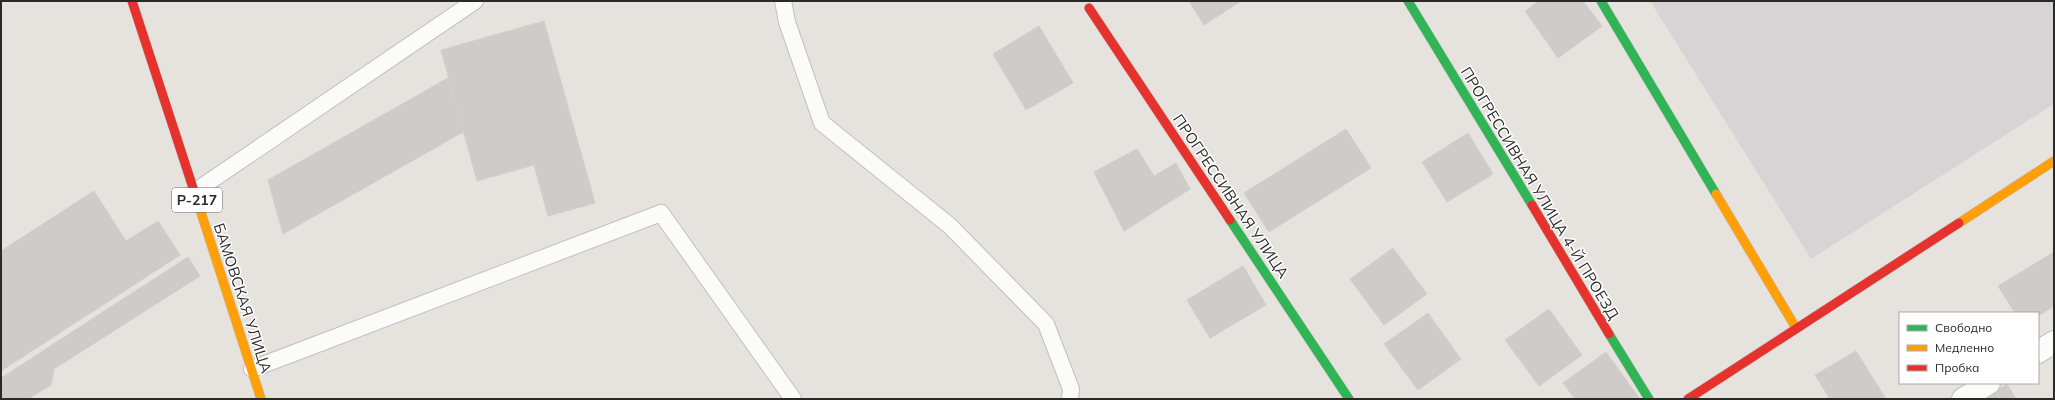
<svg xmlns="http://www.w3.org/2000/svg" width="2055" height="400" font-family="Mulish,sans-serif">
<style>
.industrial{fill:#d7d4d6}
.building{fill:#cecbc8;stroke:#d1cfcb}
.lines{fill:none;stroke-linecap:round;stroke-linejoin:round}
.lane-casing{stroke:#c1c0c0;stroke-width:18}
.street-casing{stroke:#c1c0c0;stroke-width:24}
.fast-casing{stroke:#c1c0c0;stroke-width:10}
.slow-casing{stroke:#c1c0c0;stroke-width:10}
.jam-casing{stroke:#c1c0c0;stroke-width:10}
.lane{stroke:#fbfbfa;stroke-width:16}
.street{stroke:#fbfbfa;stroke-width:22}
.fast{stroke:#30b455;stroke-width:9}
.slow{stroke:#ff9f0a;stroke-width:9}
.jam{stroke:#e5322d;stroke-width:9}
.labels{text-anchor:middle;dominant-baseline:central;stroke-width:3;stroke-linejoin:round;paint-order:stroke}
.shield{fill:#fff;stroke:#696969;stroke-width:1}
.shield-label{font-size:14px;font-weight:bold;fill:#292929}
.street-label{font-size:15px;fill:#292929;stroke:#fff}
</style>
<rect width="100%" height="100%" fill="#e6e3df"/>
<path class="industrial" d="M1650 1H2054V104L1811 259Z"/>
<g class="building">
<path d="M1189 1H1241L1204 25Z"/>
<path d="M1539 1H1583L1602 26 1558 58 1525 11Z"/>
<path d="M544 21 595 203 548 216 534 165 477 181 441 50Z"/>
<path d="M1039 26 1073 83 1026 110 993 54Z"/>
<path d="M448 78 463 132 283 234 268 180Z"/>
<path d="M1346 129 1371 168 1269 232 1244 193Z"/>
<path d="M1468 133 1493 174 1447 202 1422 162Z"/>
<path d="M1137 149 1154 176 1176 163 1190 189 1124 231 1094 172Z"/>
<path d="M94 191 126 241 158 221 180 255 1 371V251Z"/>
<path d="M1393 248 1427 294 1384 325 1350 279Z"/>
<path d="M2054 252V306L2038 316V313H2015L1998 286Z"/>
<path d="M188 257 200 276 54 369 51 385 28 399H1V378Z"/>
<path d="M1243 266 1266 305 1210 338 1187 300Z"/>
<path d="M1549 309 1582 355 1539 386 1505 340Z"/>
<path d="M1428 313 1461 359 1418 390 1384 344Z"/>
<path d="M1856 351 1886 399H1830L1815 375Z"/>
<path d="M1606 352 1640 399H1575L1563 383Z"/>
<path d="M2007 384 2016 399H1982Z"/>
</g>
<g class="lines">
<defs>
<g id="lane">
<path d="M783 1 787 22 822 123 950 226 1046 324 1071 389 1070 399"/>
<path d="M194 192 475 1"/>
<path d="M252 369 661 213 793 399"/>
</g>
<g id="street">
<path d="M2038 352 2054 342"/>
<path d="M1963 399 1989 383"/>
</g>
<g id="fast">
<path d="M1408 1 1532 205"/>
<path d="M1601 1 1716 194"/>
<path d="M1230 220 1349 399"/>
<path d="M1609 334 1649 399"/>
</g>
<g id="slow">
<path d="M1716 194 1796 328"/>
<path d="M197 200 261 399"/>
<path d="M1959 223 2054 161"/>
</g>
<g id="jam">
<path d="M132 1 197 200"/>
<path d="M1089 8 1230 220"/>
<path d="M1532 205 1609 334"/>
<path d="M1688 399 1959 223"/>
</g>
</defs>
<use href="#lane" class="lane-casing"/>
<use href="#street" class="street-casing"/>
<use href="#fast" class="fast-casing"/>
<use href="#slow" class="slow-casing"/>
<use href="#jam" class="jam-casing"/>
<use href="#lane" class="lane"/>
<use href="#street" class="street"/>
<use href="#fast" class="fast"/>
<use href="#slow" class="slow"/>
<use href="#jam" class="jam"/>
</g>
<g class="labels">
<rect class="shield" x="172" y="188" width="50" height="24" rx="3"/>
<g class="shield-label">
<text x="197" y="200">Р-217</text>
</g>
<g class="street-label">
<text transform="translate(1540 193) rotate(59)">ПРОГРЕССИВНАЯ УЛИЦА 4-Й ПРОЕЗД</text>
<text transform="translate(1231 196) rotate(56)">ПРОГРЕССИВНАЯ УЛИЦА</text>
<text transform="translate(243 298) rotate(72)">БАМОВСКАЯ УЛИЦА</text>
</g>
</g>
<rect width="2055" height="400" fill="none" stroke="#292929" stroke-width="4"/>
<rect x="1899" y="312" width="140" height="72" fill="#ffffff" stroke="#a9a9a9"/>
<rect x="1907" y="325" width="20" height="6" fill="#30b455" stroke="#a9a9a9"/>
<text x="1935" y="332" font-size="12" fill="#292929">Свободно</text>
<rect x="1907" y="345" width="20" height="6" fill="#ff9f0a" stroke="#a9a9a9"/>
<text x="1935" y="352" font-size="12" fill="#292929">Медленно</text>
<rect x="1907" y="365" width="20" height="6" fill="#e5322d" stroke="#a9a9a9"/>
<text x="1935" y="372" font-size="12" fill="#292929">Пробка</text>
</svg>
